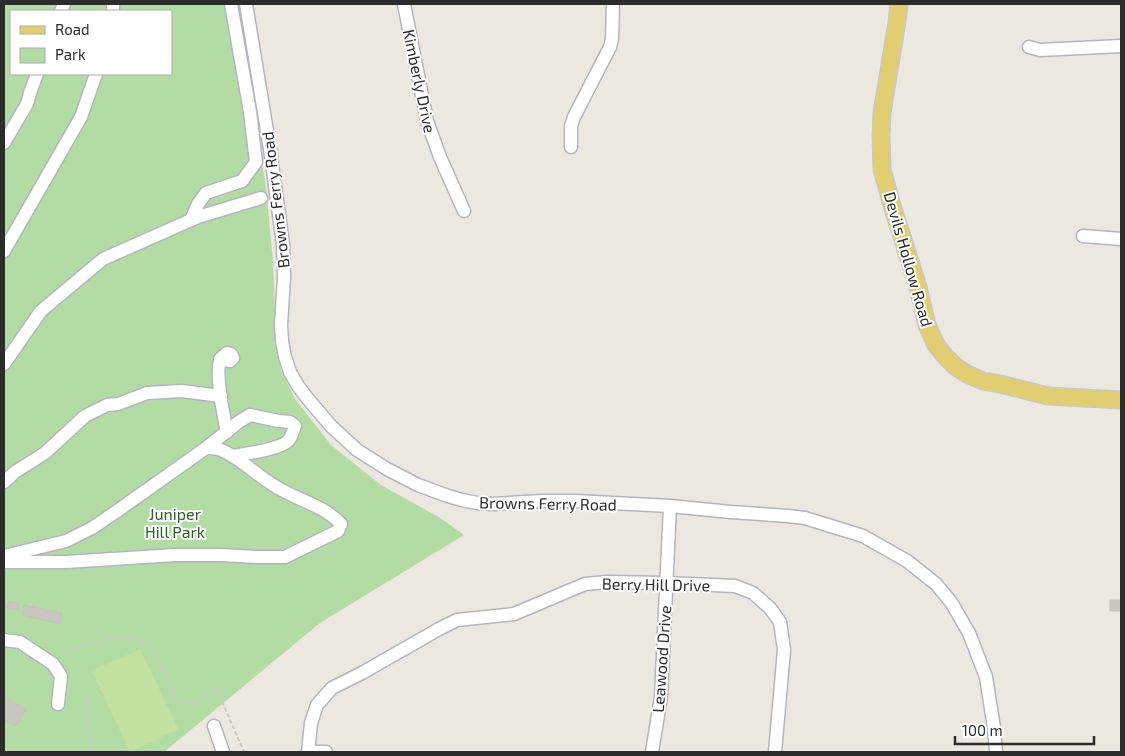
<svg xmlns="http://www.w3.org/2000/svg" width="1125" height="756" font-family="'Exo 2',sans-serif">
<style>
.green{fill:#b3dca4;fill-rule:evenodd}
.pitch{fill:#c2e1a1}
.building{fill:#c8c6bf;stroke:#c7c4ba}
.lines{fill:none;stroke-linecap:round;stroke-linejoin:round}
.minor-casing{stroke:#b4b5be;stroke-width:15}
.major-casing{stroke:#c8c8c8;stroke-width:19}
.path{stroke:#c8c8c8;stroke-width:2;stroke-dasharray:4 2.5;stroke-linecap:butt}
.minor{stroke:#fff;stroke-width:12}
.major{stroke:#e0ce71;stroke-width:16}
.labels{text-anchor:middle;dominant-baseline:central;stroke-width:4;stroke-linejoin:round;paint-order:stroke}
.street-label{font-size:16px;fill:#2c2c2c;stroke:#fff}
.park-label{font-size:16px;fill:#2d6224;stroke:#fff}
</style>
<rect width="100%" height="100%" fill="#ece8e0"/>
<path class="green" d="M4 4H235L266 187 273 262 276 339 281 370 295 399 331 445 381 485 442 519 464 535 320 623 164 752H4ZM11 11H171V74H11Z"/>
<path class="pitch" d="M140 649 178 729 130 752 92 671Z"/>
<g class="building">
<rect x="1110" y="600" width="11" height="11"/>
<path d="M9 601 19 603 18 610 7 608Z"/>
<path d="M24 605 62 613 60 624 22 615Z"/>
<path d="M4 697 26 709 17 726 4 720Z"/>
</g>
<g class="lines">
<defs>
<g id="minor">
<path d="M246 4 270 149 283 244 284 277 281 325 282 341 285 357 290 372 298 386 308 399 331 426 357 450 387 469 418 485 448 496 462 500 477 503 493 504 542 501H575L670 506 731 512 788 516 805 518 863 536 907 561 936 584 951 602 969 633 986 677 994 728 996 752"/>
<path d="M404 4 427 121 440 157 464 211"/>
<path d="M61 11 64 4"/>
<path d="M113 11V4"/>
<path d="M1029 47 1040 50 1121 46"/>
<path d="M4 143 27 104 30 93 37 74"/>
<path d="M571 147V126L574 117 610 47 612 39 613 4"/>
<path d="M191 220 198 204 206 193 242 181 256 162 250 112 231 4"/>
<path d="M1083 236 1121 239"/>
<path d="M4 251 81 117 96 74"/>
<path d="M220 359 230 361 233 358 231 354 227 353C225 355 222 356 221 359 214 369 224 418 227 432"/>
<path d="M4 364 41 311 103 259 198 217 261 198"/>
<path d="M4 482 15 472 45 453 85 416 107 405 118 404 147 393 182 391 221 396"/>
<path d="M4 556 66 541 92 528 120 509 206 448 240 421 250 415 279 421 290 422 295 426C293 431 292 437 288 441 280 449 245 454 233 456"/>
<path d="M4 562H66L175 555H221L258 557H285L338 531 341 524C324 506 303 502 282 490 260 479 243 459 221 450 216 448 211 448 206 448"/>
<path d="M4 640 20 642 53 664 61 676 58 704"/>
<path d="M214 726 223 752"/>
<path d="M308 752 311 723 317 705 332 688 362 673 439 629 457 620 514 614 585 584 607 582 666 583 735 586 753 593 770 608 780 622 784 650 775 752"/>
<path d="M311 752H326"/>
<path d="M652 752 661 697 670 506"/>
</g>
<path id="major" d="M899 4 897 22 882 113 881 136 882 169 891 202 918 287 927 325 936 345 945 356 955 366 967 374 983 381 1000 384 1048 396 1121 400"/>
</defs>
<use href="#minor" class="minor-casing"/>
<use href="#major" class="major-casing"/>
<g class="path">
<path d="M59 654 64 653 75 648 94 643 129 636 137 638 151 645 156 653 175 696 180 703C198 706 201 696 217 690L244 752"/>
<path d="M89 695 86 718 91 752"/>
</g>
<use href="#minor" class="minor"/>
<use href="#major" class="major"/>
</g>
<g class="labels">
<g class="street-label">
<text transform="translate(420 81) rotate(78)">Kimberly Drive</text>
<text transform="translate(275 200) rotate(-97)">Browns Ferry Road</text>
<text transform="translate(909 259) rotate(74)">Devils Hollow Road</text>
<text transform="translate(548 503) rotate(1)">Browns Ferry Road</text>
<text transform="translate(656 584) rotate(1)">Berry Hill Drive</text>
<text transform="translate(661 659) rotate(-86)">Leawood Drive</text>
</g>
<g class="park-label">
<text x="175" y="513">Juniper<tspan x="175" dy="18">Hill Park</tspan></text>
</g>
</g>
<rect width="1125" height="756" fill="none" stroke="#2c2c2c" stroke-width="10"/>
<rect x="10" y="10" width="162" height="65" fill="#ffffff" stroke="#ababab"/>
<rect x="20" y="26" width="25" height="8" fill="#e0ce71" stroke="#ababab"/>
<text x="55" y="35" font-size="15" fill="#2c2c2c">Road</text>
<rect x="20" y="48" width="25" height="15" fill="#b3dca4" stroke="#ababab"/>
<text x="55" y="60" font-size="15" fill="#2c2c2c">Park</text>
<path d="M955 736v8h139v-8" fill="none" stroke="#2c2c2c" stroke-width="2.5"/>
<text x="962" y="736" font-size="15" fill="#2c2c2c" stroke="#ffffff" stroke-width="4" paint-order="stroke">100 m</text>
</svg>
